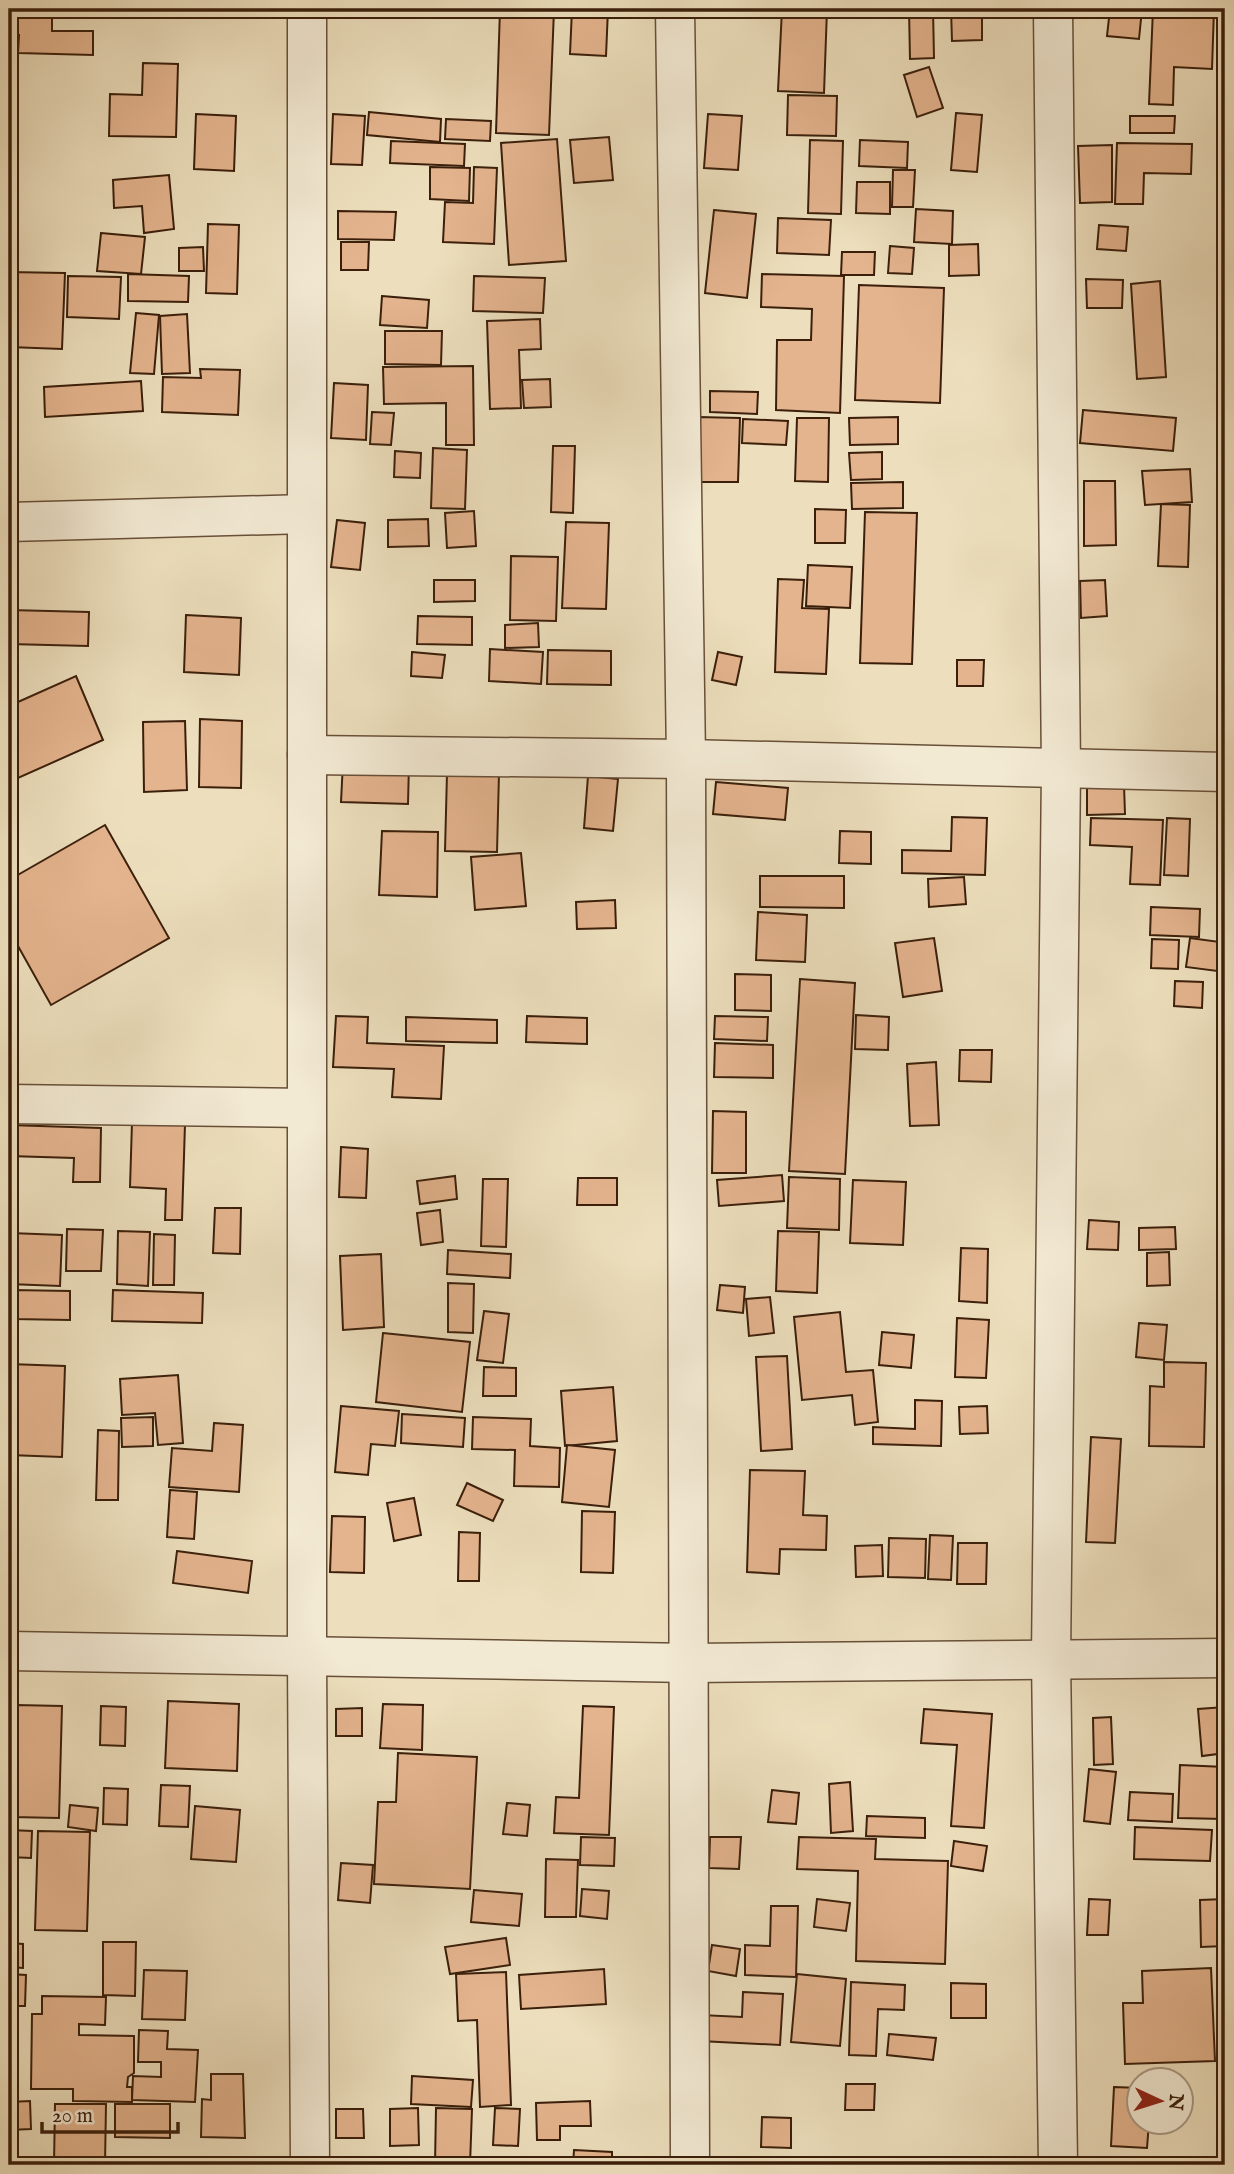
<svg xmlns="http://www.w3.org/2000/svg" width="1234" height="2174" font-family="'IM FELL English',serif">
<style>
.building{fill:#e4b48e;stroke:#3b1f0b;stroke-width:2}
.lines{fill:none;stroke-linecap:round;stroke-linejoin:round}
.minor-casing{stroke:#684f38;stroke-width:41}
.minor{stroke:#f3ead4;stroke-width:38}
</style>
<rect width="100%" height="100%" fill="#eddfbd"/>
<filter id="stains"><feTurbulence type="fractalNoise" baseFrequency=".00286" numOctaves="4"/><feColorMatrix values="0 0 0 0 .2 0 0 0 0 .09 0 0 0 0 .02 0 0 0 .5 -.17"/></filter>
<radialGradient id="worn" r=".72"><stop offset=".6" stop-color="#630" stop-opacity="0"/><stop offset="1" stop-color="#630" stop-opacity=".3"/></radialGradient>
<g class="building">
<path d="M9 9H52V31H93V55L18 53 19 35H9Z"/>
<path d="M500 9 554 10 549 135 496 133Z"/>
<path d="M572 9H608L606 56 570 54Z"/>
<path d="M782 9H827L824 93 778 91Z"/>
<path d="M909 9H933L934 58 910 59Z"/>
<path d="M951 9H982V40L952 41Z"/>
<path d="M1110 9H1142L1139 39 1107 36Z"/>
<path d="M1153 9H1214L1212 69 1174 67 1173 105 1149 104Z"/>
<path d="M143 63 178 64 176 137 109 136 110 94 142 95Z"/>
<path d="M929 67 943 108 917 117 904 75Z"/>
<path d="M788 95 837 96 836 136 787 135Z"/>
<path d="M369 112 441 119 440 142 367 135Z"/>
<path d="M956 113 982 115 977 172 951 170Z"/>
<path d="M196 114 236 116 234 171 194 169Z"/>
<path d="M333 114 365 116 362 165 331 164Z"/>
<path d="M708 114 742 116 738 170 704 168Z"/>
<path d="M1130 116H1175L1174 133H1130Z"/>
<path d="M446 119 491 121 490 141 445 139Z"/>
<path d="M609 137 613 180 574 183 570 140Z"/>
<path d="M557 139 566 261 509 265 501 143Z"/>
<path d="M810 140 843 141 841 214 808 213Z"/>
<path d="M860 140 908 142 907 168 859 166Z"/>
<path d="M391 141 465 144 464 166 390 163Z"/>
<path d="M1117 143 1192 144 1191 174 1144 173 1143 204H1115Z"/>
<path d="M1112 145V202L1080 203 1078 146Z"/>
<path d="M430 167 470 168 469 201 430 199Z"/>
<path d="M474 167 497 168 494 244 443 242 445 202 473 203Z"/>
<path d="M893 170H915L913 207H892Z"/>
<path d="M169 175 174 229 144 233 142 206 114 208 113 180Z"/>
<path d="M857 182H890V214L856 213Z"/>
<path d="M916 209 953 211 952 244 914 242Z"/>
<path d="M714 210 756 214 747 298 705 293Z"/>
<path d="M338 211 396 212 394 240 338 239Z"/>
<path d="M778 218 831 220 829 255 777 253Z"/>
<path d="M208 224 239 225 237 294 206 293Z"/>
<path d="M1099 225 1128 227 1126 251 1097 249Z"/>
<path d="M101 233 145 237 141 274 97 271Z"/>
<path d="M341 242H369L368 270H341Z"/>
<path d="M978 244 979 275 949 276V245Z"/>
<path d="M890 246 914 248 912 274 888 273Z"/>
<path d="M203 247 204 271H179V248Z"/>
<path d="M842 252H875L874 275H841Z"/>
<path d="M9 272 65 273 62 349 9 347Z"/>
<path d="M128 274 189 276 188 302 128 301Z"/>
<path d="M762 274 844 276 840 413 776 410 777 340H811L812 309 761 307Z"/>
<path d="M68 276 121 277 119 319 67 317Z"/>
<path d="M474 276 545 278 543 313 473 311Z"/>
<path d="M1086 279 1123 280 1122 308H1087Z"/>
<path d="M1160 281 1166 377 1137 379 1131 284Z"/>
<path d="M859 285 944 288 940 403 855 400Z"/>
<path d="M382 296 429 300 427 328 380 325Z"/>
<path d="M136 313 159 315 154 374 130 373Z"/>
<path d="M187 314 190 373 162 374 160 316Z"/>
<path d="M540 319 541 349 519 350 521 408 490 409 487 321Z"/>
<path d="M385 331H442L441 365 385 364Z"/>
<path d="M473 366 474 445H446V403L384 404 383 367Z"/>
<path d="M200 369 240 370 238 415 162 412 163 377 201 378Z"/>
<path d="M550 379 551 407 524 408 522 380Z"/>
<path d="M141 381 143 411 45 417 44 387Z"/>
<path d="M334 383 368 385 366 440 331 438Z"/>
<path d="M710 391 758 392 757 414 710 412Z"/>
<path d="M1083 410 1176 418 1173 451 1080 443Z"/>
<path d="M372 412 394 413 391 445 370 444Z"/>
<path d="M698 417 740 418 738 482H697Z"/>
<path d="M898 417V444L850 445 849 418Z"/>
<path d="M797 418H829L828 482 795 481Z"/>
<path d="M743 419 788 421 786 445 742 443Z"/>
<path d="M553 446H575L573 513 551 512Z"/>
<path d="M433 448 467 450 465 509 431 508Z"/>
<path d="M395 451 421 453 420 478 394 477Z"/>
<path d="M882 452V479L851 480 849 453Z"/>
<path d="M1190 469 1192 502 1145 505 1142 471Z"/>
<path d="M1084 481H1115L1116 545 1084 546Z"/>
<path d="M903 482V508L852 509 851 483Z"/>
<path d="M1161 504 1190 505 1188 567 1158 566Z"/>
<path d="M815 509 846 510 845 543H815Z"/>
<path d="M474 511 476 546 447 548 445 513Z"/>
<path d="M865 512 917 513 912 664 860 663Z"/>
<path d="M428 519 429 546 388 547V520Z"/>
<path d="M337 520 365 523 360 570 331 567Z"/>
<path d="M566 522 609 523 606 609 562 608Z"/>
<path d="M511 556 558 557 556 621 510 620Z"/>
<path d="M808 565 852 567 850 608 806 606Z"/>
<path d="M778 579 804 580 802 608 829 609 826 674 775 672Z"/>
<path d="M434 580H475V601L434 602Z"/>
<path d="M1105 580 1107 616 1081 618 1080 581Z"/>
<path d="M1223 582H1225V626H1221Z"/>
<path d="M9 610 89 612 88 646 9 644Z"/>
<path d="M186 615 241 618 239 675 184 672Z"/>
<path d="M418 616 472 617V645L417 644Z"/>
<path d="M538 623 539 647 505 648V625Z"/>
<path d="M1225 630V693L1219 631Z"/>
<path d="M490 649 543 652 541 684 489 681Z"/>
<path d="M548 650 611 651V685L547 684Z"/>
<path d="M412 652 445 655 442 678 411 676Z"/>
<path d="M718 652 742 657 736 685 712 680Z"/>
<path d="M957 660H984L983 686H957Z"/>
<path d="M76 676 103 740 9 782V706Z"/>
<path d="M200 719 242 721 241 788 199 787Z"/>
<path d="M185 721 187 790 144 792 143 722Z"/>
<path d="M343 762 409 764 408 804 341 802Z"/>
<path d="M447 773H499L497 852 445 851Z"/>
<path d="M588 776 618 779 613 831 584 828Z"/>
<path d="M716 782 788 788 785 820 713 814Z"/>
<path d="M1124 785 1125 814 1087 815V786Z"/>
<path d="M1222 785H1225V831H1221Z"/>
<path d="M952 817 987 818 985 875 902 873V850L951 851Z"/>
<path d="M1091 818 1163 820 1160 885 1130 884 1132 847 1090 845Z"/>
<path d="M1167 818 1190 819 1188 876 1164 875Z"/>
<path d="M105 825 169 938 51 1005 9 930V880Z"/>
<path d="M382 831 438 832 437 897 379 895Z"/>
<path d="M840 831 871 832V864L839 863Z"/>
<path d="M521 853 526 906 475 910 471 857Z"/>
<path d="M1223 875 1225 876V903H1220Z"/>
<path d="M760 876H844V908L760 907Z"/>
<path d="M964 877 966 904 929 907 928 879Z"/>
<path d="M615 900 616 928 577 929 576 902Z"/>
<path d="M1151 907 1200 909 1199 937 1150 935Z"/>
<path d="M758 912 807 915 805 962 756 960Z"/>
<path d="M934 938 942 991 903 997 895 943Z"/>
<path d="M1190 938 1220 942 1217 971 1186 967Z"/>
<path d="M1152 939 1179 940 1178 969 1151 968Z"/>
<path d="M735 974 771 975V1011L735 1010Z"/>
<path d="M800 979 855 983 845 1174 789 1171Z"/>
<path d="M1175 981 1203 982 1202 1008 1174 1006Z"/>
<path d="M856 1015 889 1017 888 1050 855 1049Z"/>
<path d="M336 1016 368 1017 367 1043 444 1046 441 1099 392 1097 394 1069 333 1067Z"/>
<path d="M527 1016 587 1018V1044L526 1042Z"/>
<path d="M715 1016 768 1017 767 1041 714 1039Z"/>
<path d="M406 1017 497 1020V1043L406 1041Z"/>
<path d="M715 1043 773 1045V1078L714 1077Z"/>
<path d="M960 1050H992L991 1082 959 1081Z"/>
<path d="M936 1062 939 1125 910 1126 907 1064Z"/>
<path d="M713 1111 746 1112V1173H712Z"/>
<path d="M132 1122 185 1124 182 1220H165L166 1189 130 1187Z"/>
<path d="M9 1125 101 1128 100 1182H73L74 1158 9 1156Z"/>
<path d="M341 1147 368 1149 366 1198 339 1197Z"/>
<path d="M782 1175 784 1201 719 1206 717 1180Z"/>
<path d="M455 1176 457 1199 420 1204 417 1181Z"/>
<path d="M789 1177 840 1179 839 1230 787 1228Z"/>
<path d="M578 1178H617V1205H577Z"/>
<path d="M483 1179H508L506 1247 481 1246Z"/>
<path d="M853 1180 906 1182 903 1245 850 1243Z"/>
<path d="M215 1208H241L240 1254 213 1253Z"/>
<path d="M440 1210 443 1242 421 1245 417 1213Z"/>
<path d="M1089 1220 1119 1222 1118 1250 1087 1249Z"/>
<path d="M1175 1227 1176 1249 1139 1250V1228Z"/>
<path d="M67 1229 103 1230 101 1271H66Z"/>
<path d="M118 1231 150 1232 148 1286 117 1284Z"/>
<path d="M778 1231 819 1232 817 1293 776 1291Z"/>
<path d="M10 1233 62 1235 60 1286 9 1284Z"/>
<path d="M154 1234 175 1235 174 1285H153Z"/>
<path d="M961 1248 988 1249 987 1303 959 1301Z"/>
<path d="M448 1250 511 1254 510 1278 447 1274Z"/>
<path d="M1169 1252 1170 1285 1147 1286V1253Z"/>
<path d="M381 1254 384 1327 343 1330 340 1256Z"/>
<path d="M448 1283 474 1284 473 1333 448 1332Z"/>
<path d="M720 1285 745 1287 743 1313 717 1310Z"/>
<path d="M12 1290 70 1291V1320L12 1319Z"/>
<path d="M113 1290 203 1293 202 1323 112 1321Z"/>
<path d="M770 1297 774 1333 749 1336 746 1299Z"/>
<path d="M484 1311 509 1314 503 1363 477 1360Z"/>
<path d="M840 1312 846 1372 873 1370 878 1422 855 1425 852 1395 802 1400 794 1317Z"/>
<path d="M957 1318 989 1320 986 1378 955 1377Z"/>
<path d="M1139 1323 1167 1325 1164 1360 1136 1357Z"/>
<path d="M882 1332 914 1335 911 1368 879 1365Z"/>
<path d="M383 1333 470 1342 462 1412 376 1402Z"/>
<path d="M787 1356 792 1449 761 1451 756 1357Z"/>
<path d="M1164 1362 1206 1363 1204 1447 1149 1446 1150 1386 1164 1387Z"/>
<path d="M9 1364 65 1366 62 1457 9 1455Z"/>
<path d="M484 1367 516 1368V1396H483Z"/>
<path d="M178 1375 183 1443 158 1445 155 1413 122 1415 120 1379Z"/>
<path d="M613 1387 617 1441 565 1446 561 1391Z"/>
<path d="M915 1400 942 1401 941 1446 873 1444V1427L915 1429Z"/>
<path d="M341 1406 399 1411 395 1446 371 1444 368 1475 335 1472Z"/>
<path d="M987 1406 988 1433 960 1434 959 1407Z"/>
<path d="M1225 1406V1467H1222Z"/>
<path d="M402 1414 465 1418 463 1447 401 1443Z"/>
<path d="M153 1417V1446L122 1447 121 1418Z"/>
<path d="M473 1417 531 1419 530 1446 560 1448 559 1487 514 1486 515 1450 472 1449Z"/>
<path d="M214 1423 243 1425 239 1492 169 1487 172 1448 212 1451Z"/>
<path d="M98 1430 119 1431 118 1500H96Z"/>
<path d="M1091 1437 1121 1439 1115 1543 1086 1542Z"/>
<path d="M567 1445 615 1450 609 1507 562 1502Z"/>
<path d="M750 1470 805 1471 803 1515 827 1516 826 1550 780 1549 779 1574 747 1572Z"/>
<path d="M467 1483 503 1500 493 1521 457 1505Z"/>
<path d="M170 1490 197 1492 194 1539 167 1537Z"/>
<path d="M414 1498 421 1535 394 1541 387 1503Z"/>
<path d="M582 1511 615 1512 613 1573 581 1572Z"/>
<path d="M332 1516 365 1517 364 1573 330 1572Z"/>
<path d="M459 1532 480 1533 479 1581H458Z"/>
<path d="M930 1535 953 1536 951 1580 928 1579Z"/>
<path d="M889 1538 926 1539 925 1578 888 1577Z"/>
<path d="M958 1543H987L986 1584H957Z"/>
<path d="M882 1545 883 1576 856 1577 855 1546Z"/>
<path d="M177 1551 252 1561 248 1593 173 1583Z"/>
<path d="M168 1701 239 1704 237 1771 165 1768Z"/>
<path d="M383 1704 423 1705 422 1750 380 1748Z"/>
<path d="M16 1705 62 1706 59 1818 12 1817Z"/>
<path d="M101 1706 126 1707 125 1746 100 1745Z"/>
<path d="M583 1706 614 1707 609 1835 554 1833 556 1797 579 1798Z"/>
<path d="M1225 1707V1753L1202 1756 1198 1709Z"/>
<path d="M362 1708V1736H336V1709Z"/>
<path d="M924 1709 992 1714 984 1828 951 1826 957 1745 921 1743Z"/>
<path d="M1111 1717 1113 1764 1094 1765 1093 1718Z"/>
<path d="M398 1753 477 1757 470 1889 374 1884 378 1802H396Z"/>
<path d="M1180 1765 1225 1767 1224 1819 1178 1818Z"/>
<path d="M1089 1769 1116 1772 1110 1824 1084 1821Z"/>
<path d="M850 1782 853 1831 831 1833 829 1784Z"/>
<path d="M161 1785 190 1786 188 1827 159 1826Z"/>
<path d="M104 1788 128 1789 127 1825 103 1824Z"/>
<path d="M772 1790 799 1793 796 1824 768 1822Z"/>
<path d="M1130 1792 1173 1794 1172 1822 1128 1820Z"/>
<path d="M507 1803 530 1805 527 1836 503 1834Z"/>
<path d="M70 1805 98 1808 96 1831 68 1827Z"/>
<path d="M195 1806 240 1810 236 1862 191 1859Z"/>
<path d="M867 1816 925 1818V1838L866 1836Z"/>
<path d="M1135 1827 1212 1830 1210 1861 1134 1859Z"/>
<path d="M9 1830 32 1831 31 1858 9 1857Z"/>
<path d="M38 1831 90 1832 87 1931 35 1930Z"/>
<path d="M581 1837 615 1838 614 1866 580 1865Z"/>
<path d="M710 1837H741L739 1869 709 1868Z"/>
<path d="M799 1837 876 1839 875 1859 948 1861 945 1964 856 1961 858 1871 797 1869Z"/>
<path d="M954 1841 987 1846 983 1871 951 1866Z"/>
<path d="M546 1859 578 1860 576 1917H545Z"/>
<path d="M341 1863 373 1865 370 1903 338 1900Z"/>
<path d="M582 1889 609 1891 607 1919 580 1916Z"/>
<path d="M474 1890 522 1894 519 1926 471 1922Z"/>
<path d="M817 1899 850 1903 846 1931 814 1927Z"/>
<path d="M1089 1899 1110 1900 1108 1935H1087Z"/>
<path d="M1225 1899V1946L1201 1947 1200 1900Z"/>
<path d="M771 1906H798L796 1977 745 1975V1945L770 1946Z"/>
<path d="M506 1938 510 1965 450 1974 445 1947Z"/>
<path d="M103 1942H136L135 1996 103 1995Z"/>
<path d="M9 1943 23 1944V1968L9 1967Z"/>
<path d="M712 1945 740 1949 736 1976 708 1971Z"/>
<path d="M1211 1968 1215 2061 1125 2064 1123 2003H1143L1142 1971Z"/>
<path d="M604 1969 606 2004 521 2009 519 1975Z"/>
<path d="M144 1970 187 1971 185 2020 142 2019Z"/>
<path d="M506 1972 511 2105 480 2107 477 2020 458 2021 456 1974Z"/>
<path d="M9 1974 26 1975 25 2006H9Z"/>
<path d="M797 1974 846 1979 840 2046 791 2042Z"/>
<path d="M851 1982 905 1985 904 2010 878 2009 876 2056 849 2055Z"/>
<path d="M951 1983 986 1984V2018H951Z"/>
<path d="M743 1992 783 1994 780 2045 700 2041 701 2015 742 2017Z"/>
<path d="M42 1996 106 1997 105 2025 79 2024V2035L134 2036V2073L128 2077 127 2087H132V2102L73 2101V2089H31L32 2014H42Z"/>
<path d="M139 2030 168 2031 167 2049 198 2050 195 2102 132 2100 133 2076 161 2077V2062H138Z"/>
<path d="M889 2034 936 2038 933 2060 887 2055Z"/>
<path d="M211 2074H243L245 2138 201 2137 202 2099 211 2100Z"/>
<path d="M412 2076 473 2080 471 2107 411 2104Z"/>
<path d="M846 2084H875L874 2110H845Z"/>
<path d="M1225 2084V2153H1222Z"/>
<path d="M1114 2087 1140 2088V2122H1149L1147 2148 1111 2146Z"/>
<path d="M30 2101 31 2129 9 2130V2102Z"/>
<path d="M590 2101 591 2126H560V2140H537L536 2103Z"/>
<path d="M55 2104H106L105 2165H54Z"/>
<path d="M115 2104H170V2138L115 2137Z"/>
<path d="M418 2108 419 2145 390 2146V2109Z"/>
<path d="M436 2108 472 2109 470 2165H435Z"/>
<path d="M495 2108 520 2109 518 2146 493 2145Z"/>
<path d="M336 2109H363L364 2138H336Z"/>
<path d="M762 2117 791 2118V2148L761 2147Z"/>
<path d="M574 2150 612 2152V2165H573Z"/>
<rect x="887" y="2157" width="21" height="8"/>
<rect x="786" y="2161" width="26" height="4"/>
</g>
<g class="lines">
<defs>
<g id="minor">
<path d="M307 9V1657L310 2165"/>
<path d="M675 9 686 759 690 2165"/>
<path d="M1053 9 1061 769 1051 1658 1058 2165"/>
<path d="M9 522 306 514"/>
<path d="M307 755 686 759 1225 772"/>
<path d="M9 1104 306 1108"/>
<path d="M9 1651 690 1663 1225 1658"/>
</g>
</defs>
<use href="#minor" class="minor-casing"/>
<use href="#minor" class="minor"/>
</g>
<rect width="1234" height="2174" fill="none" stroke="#eddfbd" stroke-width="35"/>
<rect x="10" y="10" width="1213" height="2153" fill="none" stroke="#3b1f0b" stroke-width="3.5"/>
<rect x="18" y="18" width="1199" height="2139" fill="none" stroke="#3b1f0b" stroke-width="2"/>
<g transform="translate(1160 2101) rotate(94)"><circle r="33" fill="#f3ead4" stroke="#a99984" stroke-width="2"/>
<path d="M0-5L12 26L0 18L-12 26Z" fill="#8f2418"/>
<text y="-10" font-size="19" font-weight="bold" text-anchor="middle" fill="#3b1f0b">N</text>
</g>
<path d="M42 2122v10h136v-10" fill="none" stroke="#3b1f0b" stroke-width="3.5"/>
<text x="52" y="2122" font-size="21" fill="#3b1f0b" stroke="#f3ead4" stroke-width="5" paint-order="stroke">20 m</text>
<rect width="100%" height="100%" filter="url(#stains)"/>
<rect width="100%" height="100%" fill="url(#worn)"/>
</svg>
